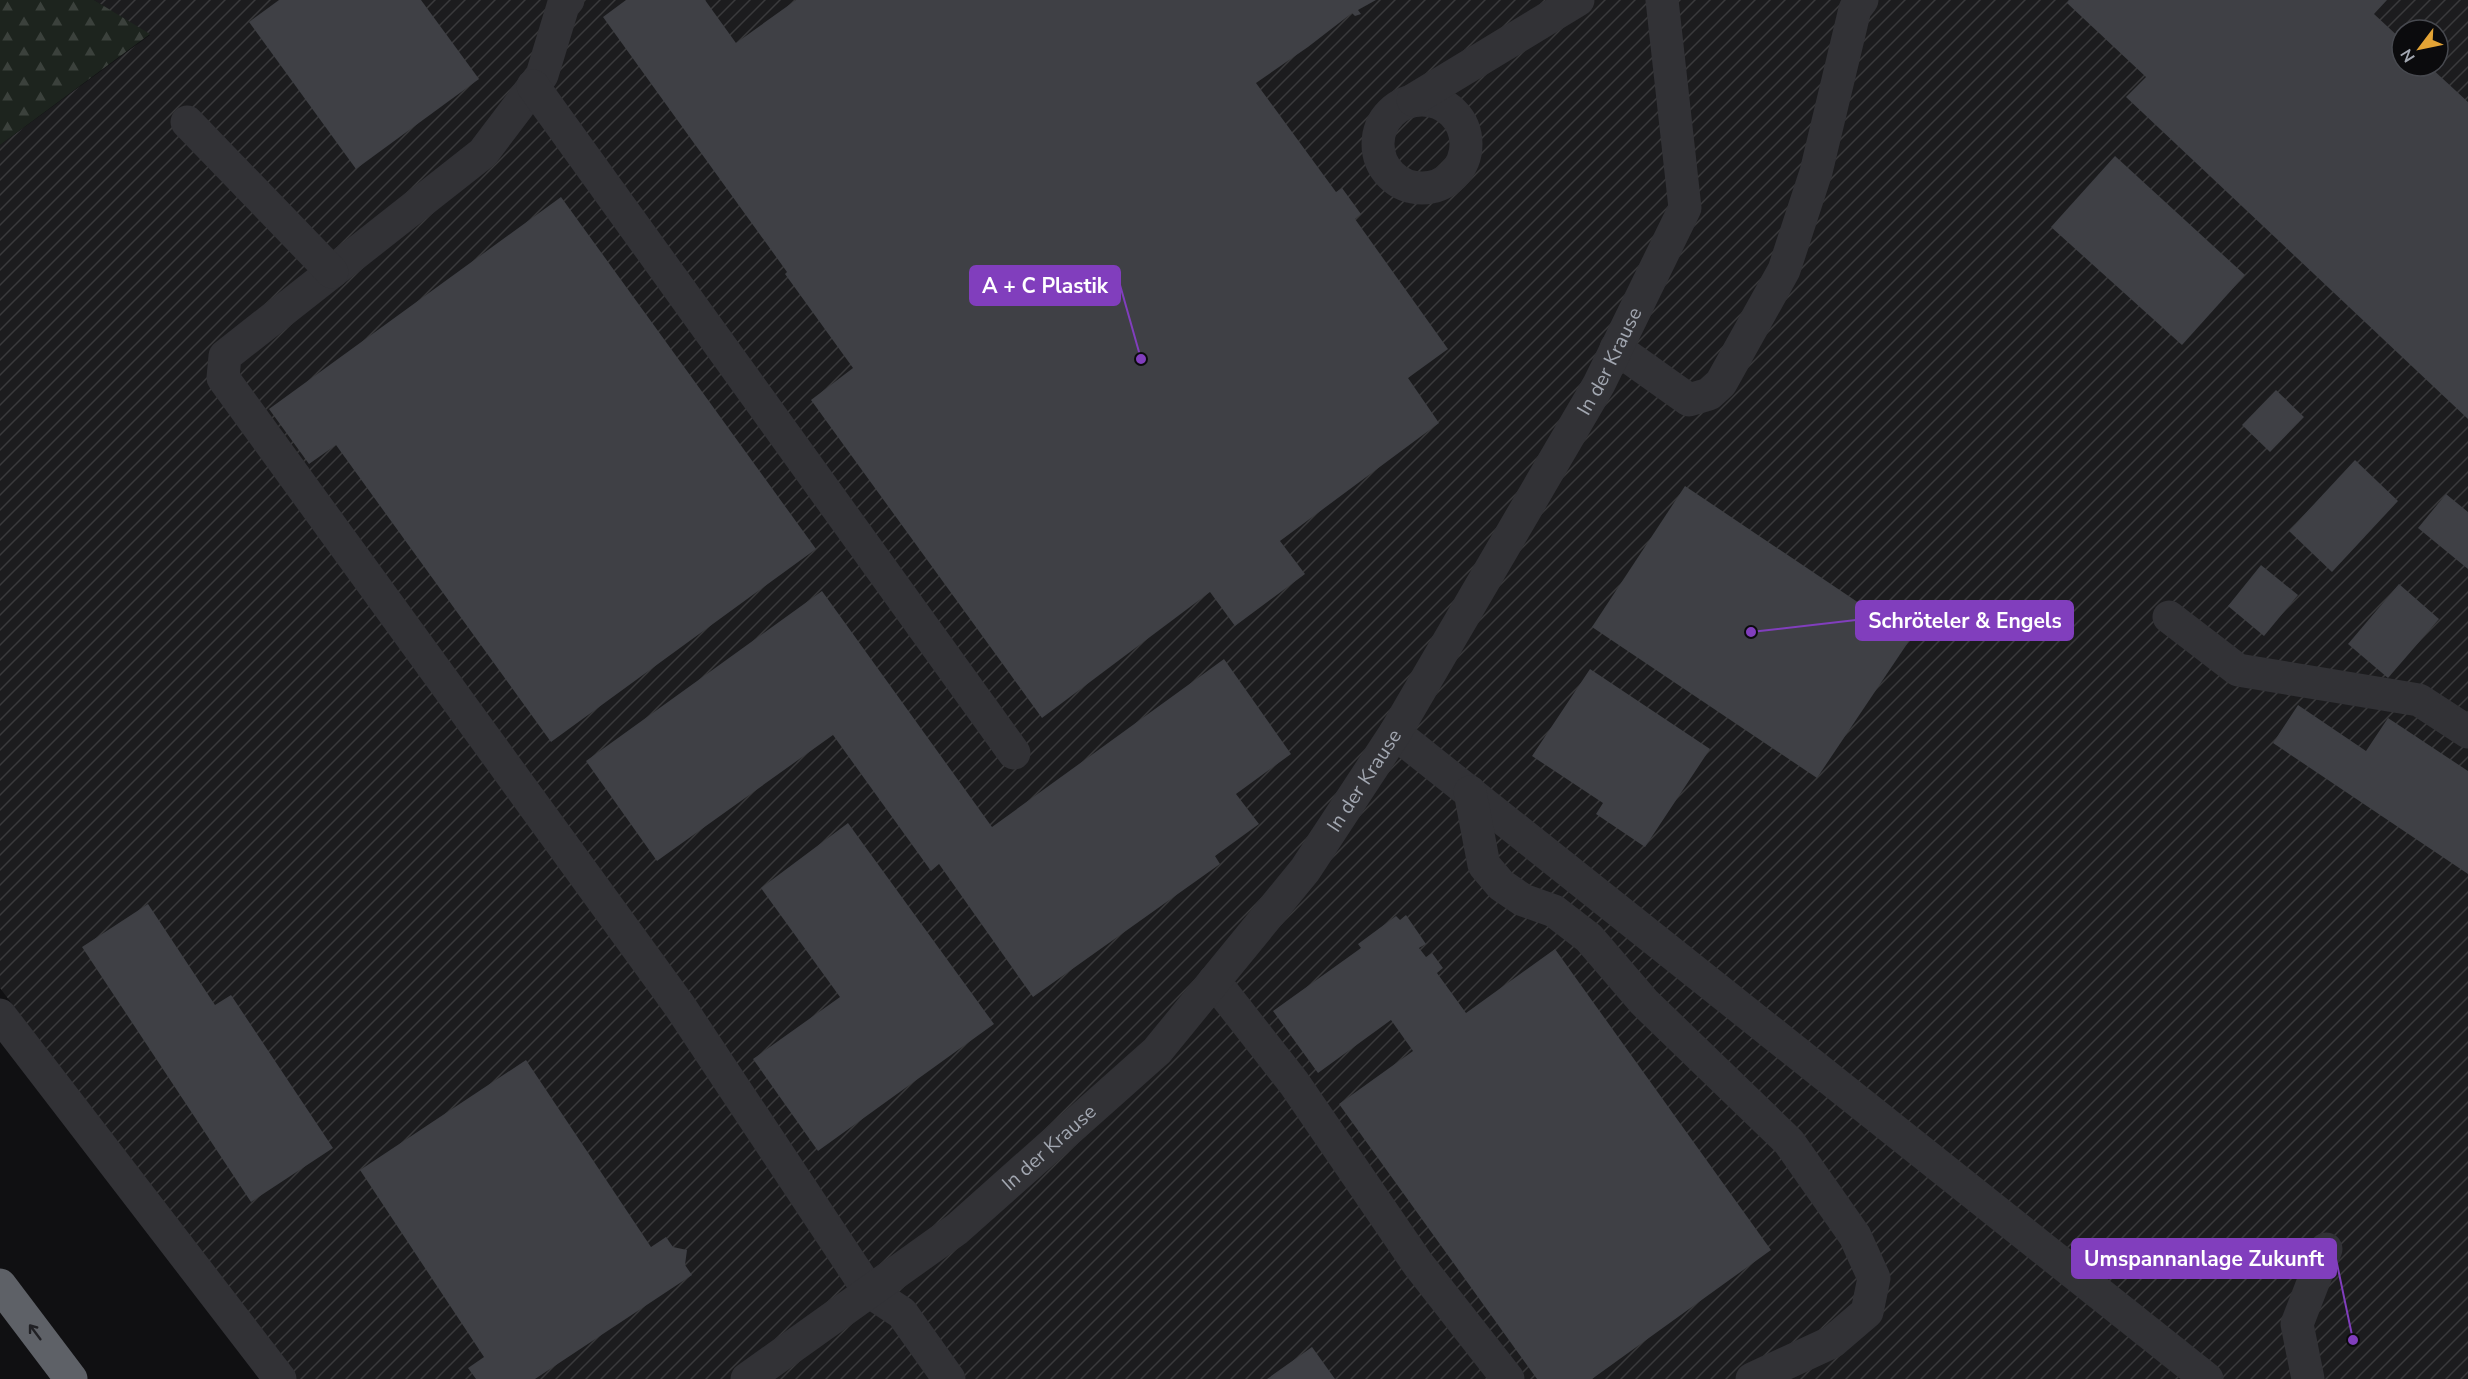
<svg xmlns="http://www.w3.org/2000/svg" width="2468" height="1379" font-family="'Nunito Sans',sans-serif">
<style>
.industrial{fill:url(#industrial-furrows);fill-rule:evenodd}
.forest{fill:url(#forest-firs)}
.building{fill:#3f4045}
.lines{fill:none;stroke-linecap:round;stroke-linejoin:round}
.minor{stroke:#323236;stroke-width:33}
.highway{stroke:#5e6167;stroke-width:33}
.oneway{stroke:#202024}
.labels{text-anchor:middle;dominant-baseline:central;stroke-width:4.5;stroke-linejoin:round;paint-order:stroke}
.street-label{font-size:20px;fill:#a2a7b1;stroke:#0b0b0d}
.leader{fill:none;stroke:#813ebd;stroke-width:2}
.callout-dot{fill:#813ebd;stroke:#0b0b0d;stroke-width:2}
.callout{fill:#813ebd;stroke:#813ebd;stroke-width:2}
.callout-label{font-size:21px;text-anchor:middle;font-weight:bold;fill:#fff}
</style>
<defs>
<pattern id="industrial-furrows" width="10" height="10" patternUnits="userSpaceOnUse" patternTransform="scale(1.5)"><rect width="10" height="10" fill="#1c1c1e"/><path d="M-1 1l2-2M0 10L10 0M9 11l2-2" fill="none" stroke="#3a3a3c"/></pattern>
<pattern id="forest-firs" width="22" height="20" patternUnits="userSpaceOnUse" patternTransform="scale(1.5)"><rect width="22" height="20" fill="#1d241e"/><path d="M5 1l3.5 6h-7zM16 11l3.5 6h-7z" fill="#3b413c"/></pattern>
</defs>
<rect width="100%" height="100%" fill="#101012"/>
<path class="industrial" d="M94 0H2468V1379H296L0 988V145L150 35ZM2402 30H2438V66H2402Z"/>
<path class="forest" d="M0 0H94L150 34 0 145Z"/>
<g class="building">
<path d="M279 0H421L479 79 356 169 249 22Z"/>
<path d="M626 0H705L736 43 796 0H1376L1358 10 1361 14 1355 16 1352 13 1308 47 1256 83 1336 192 1342 188 1361 214 1355 219 1448 349 1408 378 1439 423 1280 541 1305 574 1235 626 1210 592 1042 718 811 400 853 368 785 274 787 272 603 17Z"/>
<path d="M2069 0H2387L2374 14 2402 40V66H2429L2468 102V419L2126 97 2146 77 2067 3Z"/>
<path d="M2115 156 2245 275 2182 345 2051 227Z"/>
<path d="M561 197 816 549 551 742 336 445 309 464 269 409Z"/>
<path d="M2276 390 2304 417 2270 452 2242 425Z"/>
<path d="M2355 460 2398 501 2332 572 2289 531Z"/>
<path d="M1685 486 1911 638 1817 778 1592 627Z"/>
<path d="M2446 494 2468 512V569L2418 528Z"/>
<path d="M2261 565 2298 595 2264 636 2228 606Z"/>
<path d="M2399 584 2439 619 2388 678 2348 644Z"/>
<path d="M822 591 992 827 1224 659 1291 754 1236 794 1259 824 1215 856 1220 864 1033 997 939 864 931 871 833 735 657 861 586 761Z"/>
<path d="M1590 669 1710 749 1645 847 1596 814 1603 803 1532 756Z"/>
<path d="M2298 705 2366 751 2388 718 2468 771V874L2273 743Z"/>
<path d="M848 823 994 1024 818 1151 753 1059 840 997 761 888Z"/>
<path d="M148 904 215 1005 231 995 333 1148 251 1202 82 947Z"/>
<path d="M1406 915 1426 944 1419 948 1426 957 1432 953 1443 968 1437 973 1466 1013 1555 949 1771 1250 1592 1379H1537L1339 1104 1413 1051 1391 1020 1318 1073 1273 1011 1361 948 1358 944 1396 916 1400 920Z"/>
<path d="M526 1060 651 1247 666 1237 673 1247 687 1250 685 1265 692 1275 535 1379H476L468 1368 484 1357 360 1170Z"/>
<path d="M1312 1347 1335 1379H1267Z"/>
</g>
<g class="lines">
<g class="minor">
<path d="M568 0 563 6 542 75 483 153 225 356 223 378 679 1005 869 1291 902 1313 949 1379"/>
<path d="M533 86 1014 753"/>
<circle cx="1422" cy="144" r="44"/>
<path d="M1413 100 1578 0"/>
<path d="M187 122 332 272"/>
<path d="M1616 348 1689 400 1709 394 1721 383 1784 270 1816 172 1855 9 1862 0"/>
<path d="M2169 617 2238 670 2419 700 2468 732"/>
<path d="M1395 733 2207 1379"/>
<path d="M1470 792 1484 865 1501 885 1523 900 1554 911 1589 938 1644 1002 1789 1142 1855 1236 1874 1278 1867 1312 1832 1342 1752 1379"/>
<path d="M1214 981 1294 1083 1418 1264 1508 1379"/>
<path d="M0 1015 280 1379"/>
<path id="s1" d="M747 1379 957 1229 1157 1051 1305 870 1395 733 1599 384 1685 208 1662 0"/>
<path d="M2308 1379 2297 1324 2326 1249"/>
</g>
<path class="highway" d="M0 1285 71 1379"/>
</g>
<defs><path id="oneway-shaft" d="M-6 0H5M1.5-3L5.5 0L1.5 3" fill="none" stroke-width="1.6" stroke-linecap="round" stroke-linejoin="round" transform="scale(1.5)"/></defs>
<use class="oneway" href="#oneway-shaft" transform="translate(35 1332) rotate(-127)"/>
<g class="labels">
<g class="street-label">
<text stroke="none"><textPath href="#s1" startOffset="1353">In der Krause</textPath></text>
<text stroke="none"><textPath href="#s1" startOffset="867">In der Krause</textPath></text>
<text stroke="none"><textPath href="#s1" startOffset="381">In der Krause</textPath></text>
</g>
</g>
<path class="leader" d="M1141 359L1120 285M1751 632L1856 620M2353 1340L2336 1259"/>
<g class="callout-dot">
<circle cx="1141" cy="359" r="6"/>
<circle cx="1751" cy="632" r="6"/>
<circle cx="2353" cy="1340" r="6"/>
</g>
<g class="callout">
<rect x="970" y="266" width="150" height="39" rx="6"/>
<rect x="1856" y="601" width="217" height="39" rx="6"/>
<rect x="2072" y="1239" width="264" height="39" rx="6"/>
</g>
<g class="callout-label">
<text x="1045" y="293">A + C Plastik</text>
<text x="1965" y="628">Schröteler &amp; Engels</text>
<text x="2204" y="1266">Umspannanlage Zukunft</text>
</g>
<g transform="translate(2420 48) rotate(238)"><circle r="28" fill="#0b0b0d" stroke="#47494f" stroke-width="1.5"/>
<path d="M0-4.5L10 22L0 15L-10 22Z" fill="#e4a435"/>
<text y="-9" font-size="16" font-weight="bold" text-anchor="middle" fill="#a2a7b1">N</text>
</g>
</svg>
